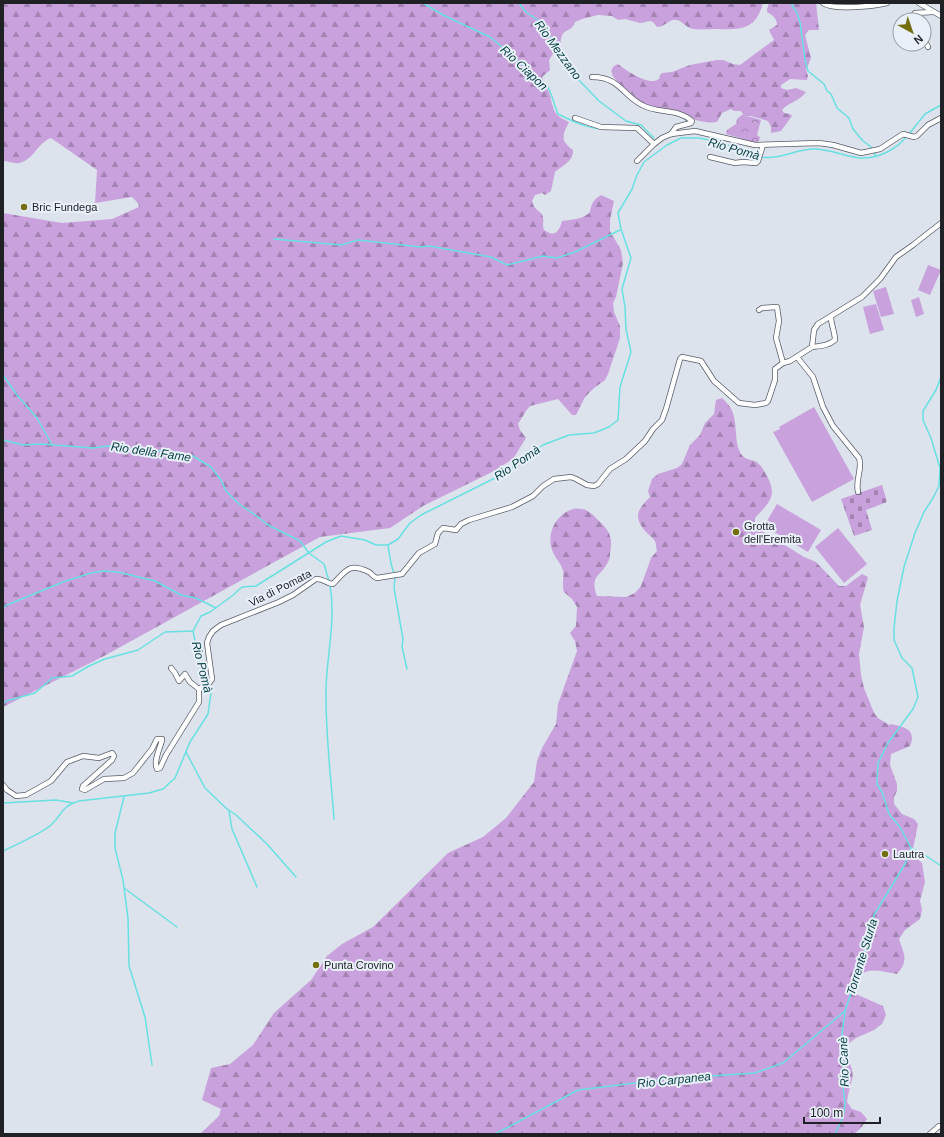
<svg xmlns="http://www.w3.org/2000/svg" width="944" height="1137" font-family="Arial,sans-serif">
<style>
.grass{fill:#c9a1dc}
.forest{fill:url(#forest-firs)}
.cemetery{fill:url(#cemetery-stones)}
.park{fill:url(#park-crowns)}
.lines{fill:none;stroke-linecap:round;stroke-linejoin:round}
.stream{stroke:#68e0e1;stroke-width:1.5}
.street-casing{stroke:#575d66;stroke-width:6}
.street{stroke:#fff;stroke-width:4.5}
.poi-dot{fill:#736f0f;stroke:#e9f0fa;stroke-width:1.5}
.labels{text-anchor:middle;dominant-baseline:central;stroke-width:4;stroke-linejoin:round;paint-order:stroke}
.poi-label{font-size:11px;fill:#1f2125;stroke:#e9f0fa;text-anchor:start}
.street-label{font-size:11px;fill:#1f2125;stroke:#e9f0fa}
.water-label{font-size:12px;font-style:italic;fill:#033f3f;stroke:#e9f0fa}
</style>
<defs>
<pattern id="forest-firs" width="22" height="20" patternUnits="userSpaceOnUse"><rect width="22" height="20" fill="#c9a1dc"/><path d="M5 1l3.5 6h-7zM16 11l3.5 6h-7z" fill="#a383b2"/></pattern>
<pattern id="cemetery-stones" width="16" height="16" patternUnits="userSpaceOnUse"><rect width="16" height="16" fill="#c9a1dc"/><path d="M2 7V4a2 2 0 0 1 4 0v3zM10 15v-3a2 2 0 0 1 4 0v3z" fill="#a383b2"/></pattern>
<pattern id="park-crowns" width="20" height="18" patternUnits="userSpaceOnUse"><rect width="20" height="18" fill="#c9a1dc"/><path d="M2 6a3 3 0 1 1 6 0M12 15a3 3 0 1 1 6 0" fill="none" stroke="#a383b2"/></pattern>
</defs>
<rect width="100%" height="100%" fill="#dce3ed"/>
<g class="grass">
<path d="M928 265 941 270 930 295 918 290Z"/>
<path d="M886 287 894 314 881 317 873 291Z"/>
<path d="M919 297 924 314 916 317 911 300Z"/>
<path d="M876 304 884 330 870 334 863 307Z"/>
<path d="M814 407 854 479 812 502 773 432 780 429 779 427Z"/>
<path d="M777 504 821 530 808 552 764 526Z"/>
<path d="M838 528 867 564 844 583 815 547Z"/>
</g>
<g class="forest">
<path d="M3 3H763C756 29 742 30 718 29 710 29 701 30 693 29 686 28 683 21 677 20 669 18 664 28 657 27L653 22 650 21 640 23 625 19 618 20 612 16 598 15 582 19 575 22C570 36 559 24 561 50L557 55 553 54 549 60 550 70 542 77C544 84 548 88 550 95 551 98 551 101 552 104 554 114 560 118 569 122 562 136 560 140 573 150 574 161 562 166 555 172L551 191 545 195 542 193 535 195 532 201C534 211 542 211 543 217 544 222 542 225 544 230 556 238 559 231 562 221 570 220 583 219 589 213 591 211 590 209 591 207 593 201 596 198 601 195L614 201 610 220V231L621 250 623 263 616 297 613 303 614 312 620 326V338L608 374 605 380 594 388 585 397 576 415H572L558 399 530 406 526 411 518 424 520 430 526 438 513 459 492 472 423 506 390 528 320 537 104 656 3 707V213L62 223 112 219 139 207 138 203 132 197 95 203 97 170 51 138C37 143 34 160 19 163 14 164 8 161 3 161Z"/>
<path d="M769 3H816L819 30H809L805 35 811 58 806 70 808 76 807 80 790 79 781 85V88L787 90 796 88 806 92C800 101 789 102 782 110L784 113 790 114 792 116 781 131 771 133V127L768 121 751 116 746 117 741 111H734L731 109 722 113 717 122C711 123 702 122 696 120 692 119 690 115 686 114 673 107 655 111 641 103 637 100 634 96 630 92 622 86 601 71 618 64 625 70 644 82 653 81 655 81 657 80 659 79L660 75 662 73 672 72 690 65 717 60H723L733 64 740 65 774 40 769 30 777 25C777 18 772 15 767 12V9Z"/>
<path d="M722 398C725 401 728 404 730 407 738 419 734 437 739 450 744 463 753 457 760 465 763 468 765 473 767 476 778 496 769 503 755 518V525L760 530 804 557 816 562 839 586H846L862 574 868 577 860 605 864 627 859 654 861 675 864 688 874 713 878 718 889 725 891 724C904 727 917 729 910 746L891 754 890 765 897 784V791L894 797V804L902 814 914 819 918 824 913 849 914 856 922 863 925 882 920 901 922 910 920 919 905 930 899 939C904 954 909 961 897 974 876 971 864 964 852 987L858 995 883 1006 886 1015 882 1024 874 1030 856 1038 848 1044 845 1054C859 1079 850 1077 847 1102L852 1109 861 1112 867 1119 862 1127 854 1134H200L219 1116 221 1109 202 1100 211 1068 230 1064 253 1045 274 1013 311 980 327 956 342 944 373 927 448 853 483 837 506 818 534 782 537 761 542 748 556 724 558 704 577 651 575 641 570 633 576 626 577 607 572 599 564 592C563 590 563 586 563 583 563 579 564 575 563 571 562 565 558 562 555 556 547 544 550 526 560 517 566 511 573 507 582 509 589 510 594 516 599 521 610 531 613 538 610 553 610 555 610 559 608 562 601 577 589 575 597 596L626 597 635 593 641 586 651 558 657 551C656 548 656 544 655 541 653 538 649 535 646 532 633 517 637 510 650 497L648 491 652 479 658 474 677 468 682 464 690 445 700 435 705 423 714 414 716 400Z"/>
</g>
<path class="cemetery" d="M882 485 887 502 866 510 872 530 854 536 841 499Z"/>
<path class="park" d="M743 114 746 117H751L761 120 757 135 760 137 759 141 756 143 726 134 727 130 736 124 737 119Z"/>
<g class="lines">
<g class="stream">
<path d="M423 3 443 15 490 37 495 41 548 87C553 97 554 105 558 114 576 123 593 131 613 129"/>
<path d="M519 3 526 12 539 21 573 70 575 76 599 101 626 121 641 125 654 138"/>
<path d="M791 3 797 13 800 22 805 60 808 71 824 84 827 91 831 94 837 108 849 118 853 129 863 141 870 146 876 156"/>
<path d="M909 134 925 114 941 105"/>
<path d="M761 157C780 160 794 150 812 149 829 148 844 157 860 158 877 159 896 150 906 137"/>
<path d="M274 239 341 245 358 240 421 247 429 246 491 257 507 265 543 256 557 258 575 252 620 230"/>
<path d="M3 375 17 395 37 418 52 445"/>
<path d="M3 440 23 445 42 444 93 448 108 446 125 447 131 449 177 452 193 456 211 467 221 480 226 491 239 504 258 517 268 525 300 541 309 553 324 564 329 581"/>
<path d="M388 545C389 552 391 567 394 573"/>
<path d="M395 577 394 588 403 639 402 647 407 669"/>
<path d="M330 585C336 620 327 654 326 688 325 732 331 776 334 819"/>
<path d="M3 608 7 605 63 582 91 573 104 571 118 572 155 581 181 595 196 598 216 608"/>
<path d="M3 704 6 701 35 693 52 678 72 676 89 666 105 659 138 650 165 632 193 631"/>
<path d="M186 752 205 788 227 809 236 815 267 844 296 877"/>
<path d="M124 797 115 833V848L123 880 128 918 129 966 145 1017 152 1065"/>
<path d="M3 803 56 800 73 803"/>
<path d="M229 811 232 829 257 887"/>
<path d="M911 848 922 853 941 866"/>
<path d="M3 851C15 845 41 834 51 825 63 814 60 807 79 801L149 793 163 789 175 778 190 742 208 714 211 693 201 671 193 631 201 616 210 612 232 596 242 587 256 586 326 542 341 536 365 540 376 545H388L398 539 410 523 421 515 507 472 521 460 543 445 569 435 594 433 609 427 618 420 620 387 631 352 626 329 625 307 622 289 631 258 621 229 618 213 632 189 637 175 644 162 667 145 681 138H699L714 141 730 146 748 155 757 156"/>
<path d="M124 888 177 927"/>
<path d="M495 1134 578 1090 667 1079 755 1073 783 1063 845 1011"/>
<path d="M835 1134 843 1117 845 1104 843 1086V1064L841 1042 845 1011 867 944 874 915 905 864 911 848 900 827 889 814 882 792 877 784 878 763 888 743 913 709 918 697 912 668 902 658 894 640V628L897 601 904 567 915 533 924 512 933 498 939 486 940 468 931 438 923 420V411L936 390 941 377"/>
</g>
<defs>
<g id="street">
<path d="M823 3C833 11 874 6 887 3"/>
<path d="M919 3 941 16"/>
<path d="M914 20 913 16 915 13 933 12"/>
<path d="M924 39 928 47"/>
<path d="M592 77C620 77 622 95 642 105 658 114 678 108 692 121L691 123 676 127 671 134"/>
<path d="M575 118 601 127 637 128 654 144"/>
<path d="M710 157 735 163 743 162 756 163 758 161 763 145"/>
<path d="M637 161 654 144 662 138 671 134 695 131 755 145 819 143 833 145 861 153 880 149 903 134 914 137 917 136 928 125 941 118"/>
<path d="M759 310 762 308 777 307 779 321 776 338 783 363"/>
<path d="M812 347C820 346 828 346 835 340 835 332 831 325 831 317"/>
<path d="M797 357 813 377 823 407 833 426 859 458C863 468 855 480 858 492"/>
<path d="M171 668 175 673 179 681 185 674 190 682 199 689"/>
<path d="M199 689 210 682 212 679 207 643 209 637 213 631 221 625 279 602 293 595 316 579C323 578 327 584 333 584 346 571 348 562 369 572 372 574 373 577 377 578L402 574 419 553 435 544 438 533 443 528 456 530 461 524 469 520 512 507 533 496 543 486 554 479 571 477 576 479 587 485 594 486 598 484 610 469 626 459 645 441 653 429 662 420 666 409 680 359 682 357 701 361 714 381 739 403 755 405 766 403 768 401 775 380V369L783 363 790 361 812 347 814 330 818 324 862 297 880 279 896 257 913 245 941 223"/>
<path d="M3 785 7 790 16 796 26 795 51 781 67 762 83 756 99 758 112 753 114 756 112 760 83 786 82 789 85 790 104 779 124 778 133 773 152 749 157 739H162V740C160 749 153 761 157 769L160 768 166 755 199 702V689"/>
<path d="M930 1134 939 1126 941 1127"/>
</g>
</defs>
<use href="#street" class="street-casing"/>
<use href="#street" class="street"/>
</g>
<g class="poi-dot">
<circle cx="24" cy="207" r="4"/>
<circle cx="736" cy="532" r="4"/>
<circle cx="885" cy="854" r="4"/>
<circle cx="316" cy="965" r="4"/>
</g>
<g class="labels">
<g class="poi-label">
<text x="32" y="207">Bric Fundega</text>
<text x="744" y="526">Grotta<tspan x="744" dy="13">dell'Eremita</tspan></text>
<text x="893" y="854">Lautra</text>
<text x="324" y="965">Punta Crovino</text>
</g>
<g class="street-label">
<text transform="translate(280 588) rotate(-27)">Via di Pomata</text>
</g>
<g class="water-label">
<text transform="translate(558 50) rotate(54)">Rio Mezzano</text>
<text transform="translate(524 68) rotate(43)">Rio Ciapon</text>
<text transform="translate(734 149) rotate(16)">Rio Pomà</text>
<text transform="translate(151 452) rotate(8)">Rio della Fame</text>
<text transform="translate(517 463) rotate(-34)">Rio Pomà</text>
<text transform="translate(202 667) rotate(76)">Rio Pomà</text>
<text transform="translate(862 957) rotate(-73)">Torrente Sturla</text>
<text transform="translate(844 1062) rotate(-92)">Rio Canè</text>
<text transform="translate(674 1080) rotate(-6)">Rio Carpanea</text>
</g>
</g>
<rect width="944" height="1137" fill="none" stroke="#1f2125" stroke-width="8"/>
<g transform="translate(912 32) rotate(140)"><circle r="19" fill="#e9f0fa" stroke="#989da5"/>
<path d="M0-3L7 15L0 10L-7 15Z" fill="#736f0f"/>
<text y="-6" font-size="11" font-weight="bold" text-anchor="middle" fill="#1f2125">N</text>
</g>
<path d="M804 1117v6h76v-6" fill="none" stroke="#1f2125" stroke-width="2"/>
<text x="810" y="1117" font-size="12" fill="#1f2125" stroke="#e9f0fa" stroke-width="3" paint-order="stroke">100 m</text>
</svg>
